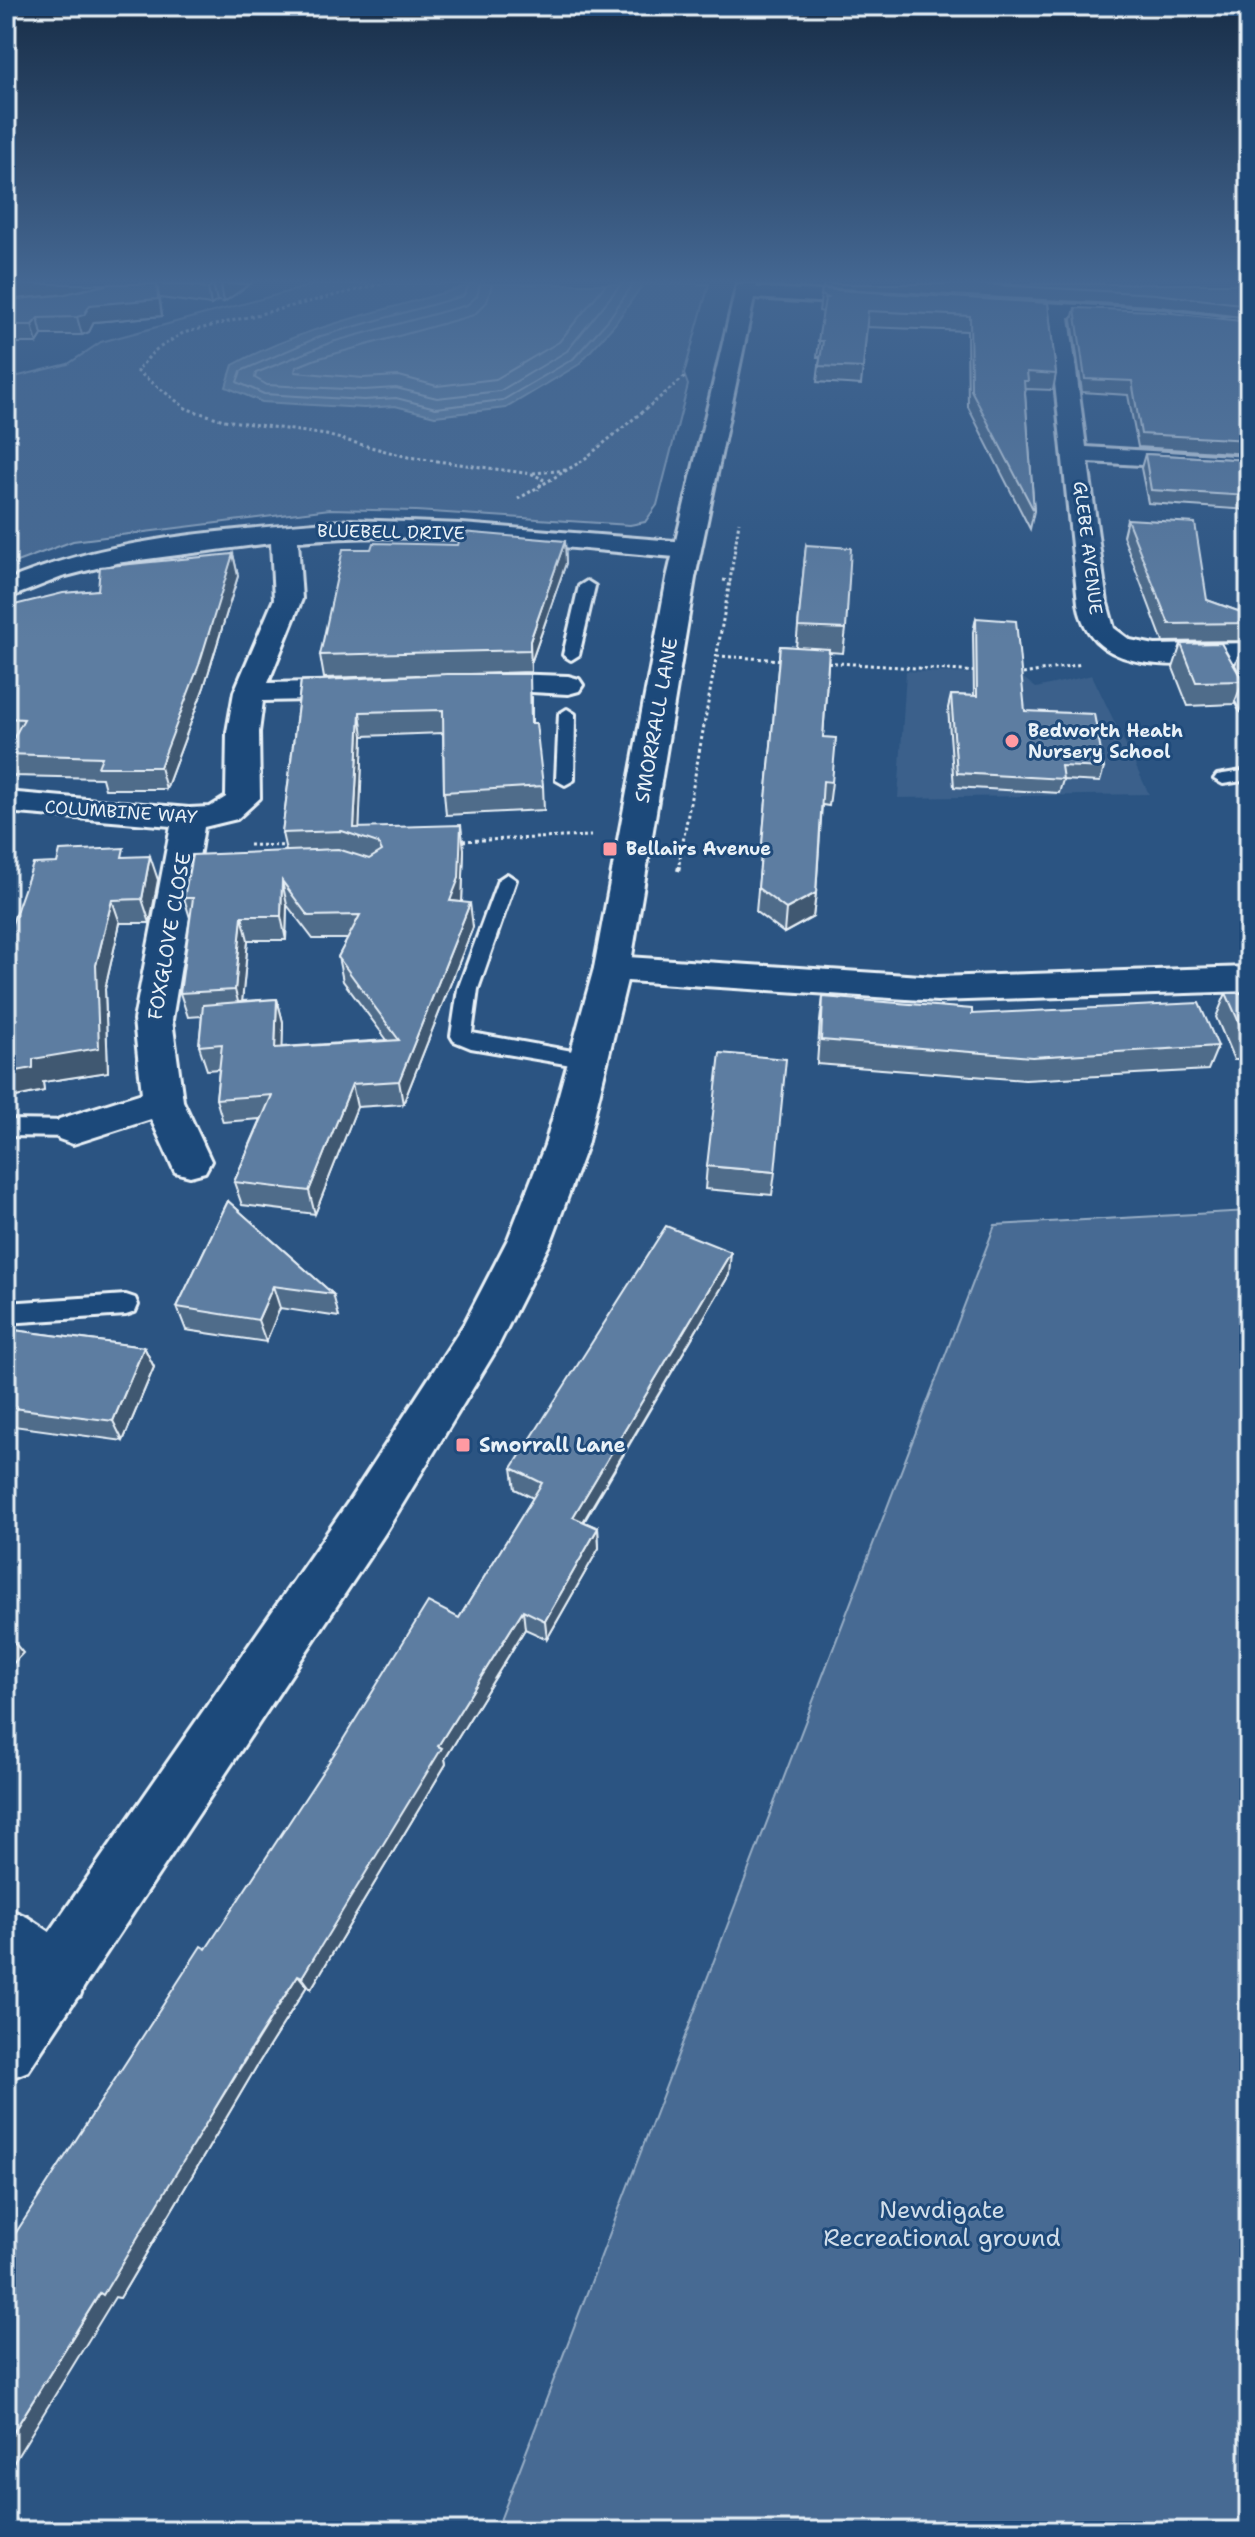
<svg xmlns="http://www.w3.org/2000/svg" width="1255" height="2537" font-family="'Shantell Sans',sans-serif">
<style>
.built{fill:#3a608b}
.green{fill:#476b93;stroke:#98aec6;stroke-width:2}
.water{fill:#708ead;stroke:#a0b6cb;stroke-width:2}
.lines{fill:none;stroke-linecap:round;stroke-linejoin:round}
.shore{stroke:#b8c9da;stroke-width:2}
.service-casing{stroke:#e8f1f8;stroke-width:6}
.minor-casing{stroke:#e8f1f8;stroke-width:6}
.tertiary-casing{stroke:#e8f1f8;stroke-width:6}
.path-far1{stroke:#e8f1f8;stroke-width:3;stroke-dasharray:3 3;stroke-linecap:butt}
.path{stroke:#e8f1f8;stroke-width:4;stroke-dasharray:5 5;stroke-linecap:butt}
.service{fill:#1f4a7a;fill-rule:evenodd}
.minor{fill:#1f4a7a;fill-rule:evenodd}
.tertiary{fill:#1f4a7a;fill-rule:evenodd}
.wall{fill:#506c8a;stroke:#e8f1f8;stroke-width:2;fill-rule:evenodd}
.shaded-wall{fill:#415871;stroke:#e8f1f8;stroke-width:2}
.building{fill:#5d7da1;stroke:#e8f1f8;stroke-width:2}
.poi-dot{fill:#ff9aa2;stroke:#1f4a7a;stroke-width:3}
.labels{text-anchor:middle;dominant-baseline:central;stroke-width:6;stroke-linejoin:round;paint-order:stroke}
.far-street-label{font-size:18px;fill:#e8f1f8;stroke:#1f4a7a}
.far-poi-label{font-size:18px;font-weight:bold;fill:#e8f1f8;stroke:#1f4a7a;text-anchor:start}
.street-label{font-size:20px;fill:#e8f1f8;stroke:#1f4a7a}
.poi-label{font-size:20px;font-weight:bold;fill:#e8f1f8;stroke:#1f4a7a;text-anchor:start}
.near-park-label{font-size:24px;fill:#d0dde9;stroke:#1f4a7a}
</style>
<rect width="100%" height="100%" fill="#2b5482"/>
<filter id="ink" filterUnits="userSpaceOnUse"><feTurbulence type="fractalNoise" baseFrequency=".0125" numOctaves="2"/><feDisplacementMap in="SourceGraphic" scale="16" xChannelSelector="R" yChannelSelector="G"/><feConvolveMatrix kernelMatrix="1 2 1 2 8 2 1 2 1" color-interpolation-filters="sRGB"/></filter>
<g filter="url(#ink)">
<path class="built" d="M906 671 1021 676 1036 688 1092 675 1149 794 898 798Z"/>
<g class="green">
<path d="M317 284H709L684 374 688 385 657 505 645 522 630 525 416 511 330 509 73 541 6 566V379L68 364 101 342Z"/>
<path d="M1249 1211V2531H496L995 1225Z"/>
</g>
<path class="water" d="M473 284H643L615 324 578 365 506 408 435 416 395 406 364 408 262 402 226 387 233 365C307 324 392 310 473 284Z"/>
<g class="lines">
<g class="shore">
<path d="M470 284 463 296 321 336 241 371 237 382 264 394 364 400 396 398 436 408 503 400 573 359 608 320 633 284"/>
<path d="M480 284 477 296 467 305 332 342 256 373 255 378 267 385 364 390 396 388 437 398 500 391 567 351 621 284"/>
<path d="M492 284 487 302 474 315 316 359 296 367 295 372 363 378 399 376 437 386 496 379 559 342 606 284"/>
</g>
<defs>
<g id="service">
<path d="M587 581 595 586 579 655 571 660 563 655 579 586Z"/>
<path d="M1224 660 1230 662 1249 695V715L1241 710 1216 665Z"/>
<path d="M567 709 575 714 574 780 565 785 556 780 559 714Z"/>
<path d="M1249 770V780L1223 784 1214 779 1217 775Z"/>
<path d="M507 874 516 880 478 989 472 1033 589 1054 597 1056 600 1061 597 1066 589 1068 471 1048 454 1041 451 1036 458 989 498 880Z"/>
<path d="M6 1120 73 1121 81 1123 84 1129 81 1135 73 1137 6 1136Z"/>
<path d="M126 1295 135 1298 138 1305 135 1312 126 1315 6 1323V1303Z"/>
</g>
<g id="minor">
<path d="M745 287 879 294 889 300 879 306 738 297 735 293Z"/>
<path d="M991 300 1152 309 1249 320V332L1152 321 1069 317 1086 447 1249 457V471L1088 462 1107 603 1114 628 1130 640 1155 645 1249 643V661C1192 664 1090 682 1078 603L1048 316 984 310 980 306Z"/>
<path d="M351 520 462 524 687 542 696 544 700 550 696 556 687 558C558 548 427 529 298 541L302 599 268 683 359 681 370 684 374 690 370 696 359 699 263 701 259 732 260 798 237 819 204 827 172 1020 183 1101 211 1161 205 1172 190 1176 175 1172 151 1119 73 1144 59 1139 53 1129 59 1119 142 1093 134 1020 171 826 6 812V792L189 808 210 807 226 797 227 732 234 692 274 599 271 543 116 563 62 577 6 599V581C113 535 236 530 351 520Z"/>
<path d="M471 673 568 676 579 679 583 685 579 691 568 694 460 688 456 682 460 676Z"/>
<path d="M612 956 937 977 1249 967V991L937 1001 612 980 599 977 594 968 599 959Z"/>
<path d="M6 1908 27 1917 80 1952 88 1974 80 1996 58 2004 36 1996 6 1974Z"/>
</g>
<path id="tertiary" d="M737 284H757L695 578 630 968 587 1145 552 1239 496 1350 385 1533 28 2071 6 2080V1995L349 1501 464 1324 508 1239 545 1145 594 968 667 578Z"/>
</defs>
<use href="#service" class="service-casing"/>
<use href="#minor" class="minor-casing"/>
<use href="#tertiary" class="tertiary-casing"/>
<g class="path-far1">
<path d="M381 284 183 333 154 351 137 371 187 409 224 420 326 435 408 457 532 474 543 479 538 490"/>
<path d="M533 473 567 470"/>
<path d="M518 499 582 461 686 376"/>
<path d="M723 580 730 581 739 522"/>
<path d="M717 656 784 660"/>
<path d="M822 662 979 672"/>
<path d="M1017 675 1082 664"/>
<path d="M457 841 591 836"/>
<path d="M249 845 291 846"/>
<path d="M679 864 730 581"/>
</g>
<path class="path" d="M678 871 680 862"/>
<use href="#service" class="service"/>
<use href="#minor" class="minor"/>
<use href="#tertiary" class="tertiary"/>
</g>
<g class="wall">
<path d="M110 284H250L224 302 217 301 211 305 160 298 162 316 94 322 89 332 82 335H42L37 343H6V300Z"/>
<path d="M823 284H1249V318L1152 306 823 288Z"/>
<path d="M822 289 1048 303 1056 374 1053 390 1026 389 1025 393 1034 511 1030 529 968 407 967 331 867 327 861 385 817 382 820 357H817L823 312 819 311Z"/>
<path d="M1075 308 1249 322V454L1138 447 1128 395 1082 392 1072 320Z"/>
<path d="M1145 454 1249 460V510L1148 503 1141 468Z"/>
<path d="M1127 519 1207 600 1249 615V641L1163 642 1123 536Z"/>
<path d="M565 541 566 563 531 663V672L470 674 532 697V723L543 786 544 810 446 815 444 792 443 733 363 736 359 828 464 849 462 902 473 927 403 1104 357 1107 315 1214 242 1205 234 1182 261 1119 223 1122 216 1099 219 1069 207 1070 199 1046 202 1016 188 1017 180 993 190 918 184 898 286 851 282 833 301 681 419 675 324 678 320 655 371 549ZM287 905 313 939H348L338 957 343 981 387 1040 282 1047 283 1022 277 999 242 1001 248 940H286Z"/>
<path d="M806 545 846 629 843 653 829 652 823 737 832 782 829 806 822 805 816 893 813 917 784 933 756 912 780 646 796 647Z"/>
<path d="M233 554 238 576 204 687 166 789H105L102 778 13 776 6 758V752L12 740H6V607L98 590Z"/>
<path d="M976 618 1025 711 1104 768 1100 782 1063 780 1059 793 954 787 948 708 951 695 974 696 973 632Z"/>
<path d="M1181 644 1243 681 1234 704 1188 706 1173 668Z"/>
<path d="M1249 646V689L1235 665 1242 647Z"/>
<path d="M127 857 158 880 150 923H120L105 989 108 1072 43 1082 44 1091 6 1099V941L57 863Z"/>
<path d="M1226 993H1249V1060H1234L1216 1017Z"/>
<path d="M823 997 972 1014 1218 1046 1208 1070 1025 1080 817 1064 820 1021Z"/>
<path d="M707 1166 775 1172 772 1195 705 1189Z"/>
<path d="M228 1201 333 1294 339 1317 280 1308 266 1342 186 1330 177 1307Z"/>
<path d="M729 1275 584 1522 598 1528 599 1548 547 1639 525 1629 445 1759 446 1764 311 1989 307 1986 258 2064 120 2298 115 2297 206 1949 459 1618 533 1498 515 1489 512 1468Z"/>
<path d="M6 1329 144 1347 154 1367 123 1441 6 1425Z"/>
</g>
<g class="shaded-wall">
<path d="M6 284H108L65 294 6 300Z"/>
<path d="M157 284 162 316 94 322 89 332 82 335 77 317 90 305Z"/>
<path d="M213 284 217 301 211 305 208 288Z"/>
<path d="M223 284H250L224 302 221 285Z"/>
<path d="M38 318 42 335 37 343 32 325Z"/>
<path d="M565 541 566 563 531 663V672L530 641Z"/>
<path d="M233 554 238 576 204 687 166 789 160 767Z"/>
<path d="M360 712 363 736 359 837 354 828Z"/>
<path d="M461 825 464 849 462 902 450 901Z"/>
<path d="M150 856 158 880 150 923 142 899Z"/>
<path d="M282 881 287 905 286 940 281 916Z"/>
<path d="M816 893 813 917 784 933 786 909Z"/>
<path d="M112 900 120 923 105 989 108 1072 43 1082 44 1091 6 1099V1073L33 1059 96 965Z"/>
<path d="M470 903 473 927 403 1104 399 1081Z"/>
<path d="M242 916 248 940 241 1013 235 990Z"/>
<path d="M277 999 283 1022 282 1071 275 1048Z"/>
<path d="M352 1084 357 1107 315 1214 309 1191Z"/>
<path d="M731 1252 729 1275 574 1537 573 1517Z"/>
<path d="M273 1286 280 1308 266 1342 258 1320Z"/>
<path d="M144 1347 154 1367 123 1441 113 1421Z"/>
<path d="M598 1528 599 1548 547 1639 545 1621Z"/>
<path d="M523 1610 525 1629 445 1759 446 1764 311 1989 302 1977 438 1746Z"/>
<path d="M9 1636 23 1653 6 1671V1639Z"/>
<path d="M298 1975 307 1986 258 2064 120 2298 115 2297 6 2475V2444Z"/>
</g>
<g class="building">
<path d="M110 284H157L158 299 90 305 84 315 77 317 38 318 32 325H6V300L61 295Z"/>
<path d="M178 284H213L208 288Z"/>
<path d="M979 284H1249V305L1155 294Z"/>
<path d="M822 289 1048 303 1056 374 1027 372 1028 381H1024L1034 511 971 390 970 316 868 311 863 368 819 366 823 341H818L825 299 828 298 821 295Z"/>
<path d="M1075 308 1155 311 1249 322V440L1141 434 1132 381 1085 379Z"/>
<path d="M1145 454 1249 460V496L1151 490Z"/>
<path d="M1127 519 1195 523 1207 600 1249 615V623L1169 624Z"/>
<path d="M462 532 565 541 530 641V650L320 655 343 549H371L373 543 458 545Z"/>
<path d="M806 545 851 548 846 629 798 627Z"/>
<path d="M233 554 199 665 160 767H98L102 757 6 754V752L24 719 6 718V607L63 593 98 590 100 567Z"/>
<path d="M976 618 1016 621 1025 711 1094 714 1104 768 1061 766 1063 779 957 773 951 695 977 696Z"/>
<path d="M1221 643 1243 681 1196 682 1181 644Z"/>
<path d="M780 646 829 649 823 737 836 738 832 782 823 781 816 893 786 909 758 888Z"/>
<path d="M1249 646V659L1242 647Z"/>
<path d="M447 674H530L531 723H536L543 786 444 792 443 710 360 712 354 828 461 825 459 878 450 901 470 903 399 1081 352 1084 309 1191 234 1182 272 1095 216 1099 222 1044 199 1046 203 1005 277 999 275 1048 399 1040 338 957 360 915 308 916 282 881 281 916H242L235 990 180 993 193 898H184L192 855 338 849 369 859 382 851 378 843 342 831 282 833 301 681Z"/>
<path d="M124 848 122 857 150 856 142 899 112 900 96 965 99 1048 33 1059V1068L6 1073V941L33 864 57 863 60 851Z"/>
<path d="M1226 993H1249V1036H1245Z"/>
<path d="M823 997 972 1009V1014L1199 1003 1218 1046 1032 1057 821 1040Z"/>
<path d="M720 1053 786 1059 775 1172 707 1166Z"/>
<path d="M228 1201 333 1294 273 1286 258 1320 177 1307Z"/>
<path d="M666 1226 731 1252 573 1517 598 1528 545 1621 523 1610 438 1746 442 1748 302 1977 298 1975 247 2055 103 2295 100 2293 6 2444V2248L201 1946 206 1949 336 1751 428 1602 459 1618 542 1483 512 1468Z"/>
<path d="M6 1329 144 1347 113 1421 6 1407Z"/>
</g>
</g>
<linearGradient id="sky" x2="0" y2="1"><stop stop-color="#182e48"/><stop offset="0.44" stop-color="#446792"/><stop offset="1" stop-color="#446792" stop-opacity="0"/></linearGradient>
<rect width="1255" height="639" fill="url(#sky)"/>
<g class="poi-dot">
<circle cx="1012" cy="741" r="8"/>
<rect x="602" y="841" width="16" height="16" rx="4"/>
<rect x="455" y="1437" width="16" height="16" rx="4"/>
</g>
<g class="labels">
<g class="far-street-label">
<text transform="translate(391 532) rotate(1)">BLUEBELL DRIVE</text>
<text transform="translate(1088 548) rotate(83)">GLEBE AVENUE</text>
<text transform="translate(121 812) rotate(4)">COLUMBINE WAY</text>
</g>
<g class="far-poi-label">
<text x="1028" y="731">Bedworth Heath<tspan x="1028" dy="21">Nursery School</tspan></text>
<text x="626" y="849">Bellairs Avenue</text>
</g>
<g class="street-label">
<text transform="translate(656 720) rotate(-80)">SMORRALL LANE</text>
<text transform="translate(169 936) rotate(-80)">FOXGLOVE CLOSE</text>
</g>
<g class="poi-label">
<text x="479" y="1445">Smorrall Lane</text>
</g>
<g class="near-park-label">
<text x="942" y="2210">Newdigate<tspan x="942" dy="28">Recreational ground</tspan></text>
</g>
</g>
<rect width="1255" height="2537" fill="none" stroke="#1f4a7a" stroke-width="32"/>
<rect x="16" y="16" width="1223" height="2505" fill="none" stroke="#e8f1f8" stroke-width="3" filter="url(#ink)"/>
</svg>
